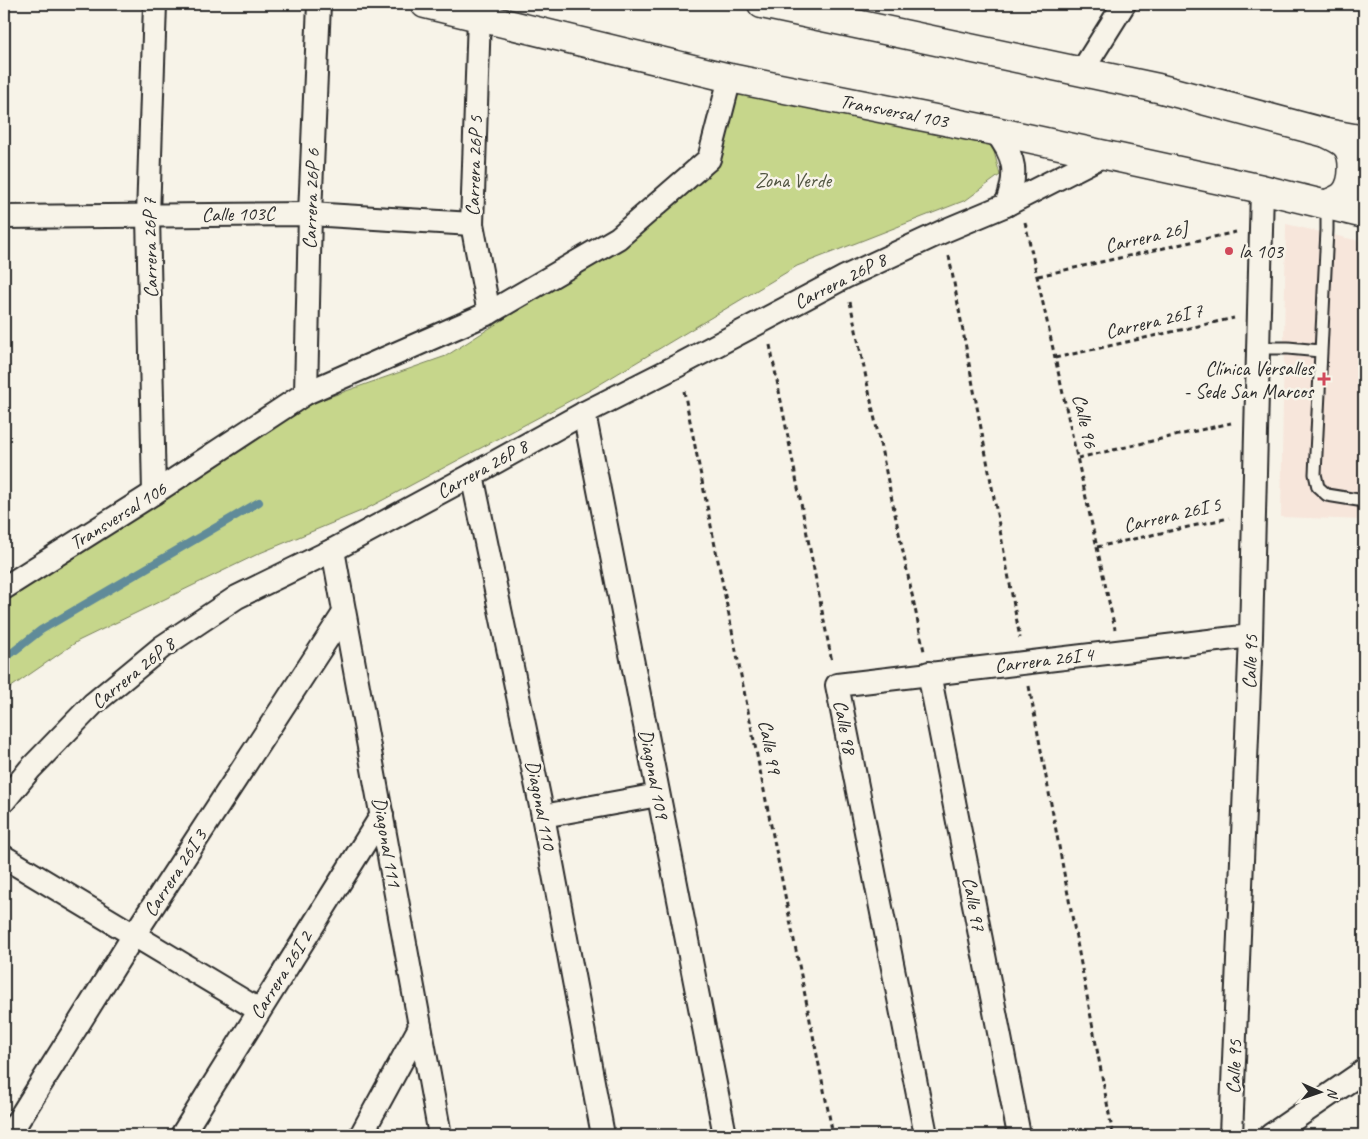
<svg xmlns="http://www.w3.org/2000/svg" width="1368" height="1139" font-family="Caveat,sans-serif">
<style>
.built{fill:#f7e6db}
.green{fill:#c6d68b;stroke:#78805b}
.lines{fill:none;stroke-linecap:round;stroke-linejoin:round}
.stream{stroke:#608b99;stroke-width:8}
.service-casing{stroke:#2b2b2b;stroke-width:15}
.minor-casing{stroke:#2b2b2b;stroke-width:26}
.tertiary-casing{stroke:#2b2b2b;stroke-width:31}
.path{stroke:#2b2b2b;stroke-width:3;stroke-dasharray:5 4;stroke-linecap:butt}
.service{stroke:#f7f3e8;stroke-width:11}
.minor{stroke:#f7f3e8;stroke-width:22}
.tertiary{stroke:#f7f3e8;stroke-width:28}
.poi-dot{fill:#d1495b;stroke:#f7f3e8;stroke-width:2}
.labels{text-anchor:middle;dominant-baseline:central;stroke-width:5;stroke-linejoin:round;paint-order:stroke}
.street-label{font-size:20px;fill:#2b2b2b;stroke:#f7f3e8}
.park-label{font-size:20px;fill:#525643;stroke:#f7f3e8}
.poi-label{font-size:20px;fill:#2b2b2b;stroke:#f7f3e8;text-anchor:start}
</style>
<rect width="100%" height="100%" fill="#f7f3e8"/>
<filter id="ink" filterUnits="userSpaceOnUse"><feTurbulence type="fractalNoise" baseFrequency=".02" numOctaves="2"/><feDisplacementMap in="SourceGraphic" scale="10" xChannelSelector="R" yChannelSelector="G"/><feConvolveMatrix kernelMatrix="1 2 1 2 8 2 1 2 1" color-interpolation-filters="sRGB"/></filter>
<g filter="url(#ink)">
<path class="built" d="M1286 224 1364 242V520L1281 517Z"/>
<path class="green" d="M733 84 990 136 1000 175 966 200 797 266 592 389 366 509 260 553 78 641 4 692V596L312 403 446 356 625 242 712 163Z"/>
<g class="lines">
<path class="stream" d="M4 659 41 630 259 502"/>
<defs>
<g id="service">
<path d="M1327 204V230L1315 474 1318 487 1327 495 1364 501"/>
<path d="M1258 348H1288L1320 351"/>
</g>
<g id="minor">
<path d="M479 17 472 224 489 313"/>
<path d="M1082 71 1124 4"/>
<path d="M995 131C1016 157 1018 174 1006 205"/>
<path d="M4 217 310 214 472 224"/>
<path d="M306 393 310 214 319 4"/>
<path d="M584 413 725 1135"/>
<path d="M472 475 543 816 603 1135"/>
<path d="M154 493 148 216 155 4"/>
<path d="M333 550 440 1135"/>
<path d="M4 588 154 493 306 393 489 313 618 238 709 159 730 78"/>
<path d="M929 673 1019 1135"/>
<path d="M4 801 30 769 93 704 162 647 237 597 333 550 472 475 584 413 679 365 845 277 944 231 1006 205 1106 154"/>
<path d="M543 816 658 795"/>
<path d="M4 857 259 1010"/>
<path d="M9 1135 134 935 344 613"/>
<path d="M182 1135 382 815"/>
<path d="M361 1135 420 1027"/>
<path d="M926 1135 837 685 1251 636"/>
<path d="M1231 1135 1251 636 1262 189"/>
<path d="M1271 1135 1364 1071"/>
</g>
<g id="tertiary">
<path d="M425 4 730 78 995 131 1262 189 1364 214"/>
<path d="M762 4 1158 88 1326 133 1364 140"/>
<path d="M1326 133C1332 136 1339 139 1344 143 1356 154 1355 183 1344 195 1340 199 1332 202 1327 204"/>
</g>
</defs>
<use href="#service" class="service-casing"/>
<use href="#minor" class="minor-casing"/>
<use href="#tertiary" class="tertiary-casing"/>
<g class="path">
<path d="M1025 222 1115 629"/>
<path d="M949 256 1020 638"/>
<path d="M1038 276 1236 232"/>
<path d="M850 302 924 651"/>
<path d="M770 345 832 662"/>
<path d="M1055 358 1234 318"/>
<path d="M684 391 833 1135"/>
<path d="M1078 458 1231 423"/>
<path d="M1097 547 1229 518"/>
<path d="M1029 686 1113 1135"/>
</g>
<use href="#service" class="service"/>
<use href="#minor" class="minor"/>
<use href="#tertiary" class="tertiary"/>
</g>
</g>
<g class="poi-dot">
<circle cx="1229" cy="251" r="5"/>
<path d="M1321.5 371.5h5v5h5v5h-5v5h-5v-5h-5v-5h5z"/>
</g>
<g class="labels">
<g class="street-label">
<text transform="translate(894 111) rotate(11)">Transversal 103</text>
<text transform="translate(474 166) rotate(-88)">Carrera 26P 5</text>
<text transform="translate(311 199) rotate(-88)">Carrera 26P 6</text>
<text transform="translate(238 214) rotate(-1)">Calle 103C</text>
<text transform="translate(1146 237) rotate(-13)">Carrera 26J</text>
<text transform="translate(150 248) rotate(-91)">Carrera 26P 7</text>
<text transform="translate(840 281) rotate(-27)">Carrera 26P 8</text>
<text transform="translate(1154 321) rotate(-13)">Carrera 26I 7</text>
<text transform="translate(1085 421) rotate(77)">Calle 96</text>
<text transform="translate(482 469) rotate(-29)">Carrera 26P 8</text>
<text transform="translate(1172 515) rotate(-13)">Carrera 26I 5</text>
<text transform="translate(118 516) rotate(-32)">Transversal 106</text>
<text transform="translate(1044 660) rotate(-7)">Carrera 26I 4</text>
<text transform="translate(1250 662) rotate(-88)">Calle 95</text>
<text transform="translate(133 673) rotate(-39)">Carrera 26P 8</text>
<text transform="translate(845 727) rotate(79)">Calle 98</text>
<text transform="translate(770 747) rotate(79)">Calle 99</text>
<text transform="translate(654 774) rotate(79)">Diagonal 109</text>
<text transform="translate(541 805) rotate(79)">Diagonal 110</text>
<text transform="translate(387 842) rotate(80)">Diagonal 111</text>
<text transform="translate(175 873) rotate(-57)">Carrera 26I 3</text>
<text transform="translate(974 904) rotate(79)">Calle 97</text>
<text transform="translate(281 975) rotate(-58)">Carrera 26I 2</text>
<text transform="translate(1234 1067) rotate(-88)">Calle 95</text>
</g>
<g class="park-label">
<text x="793" y="180">Zona Verde</text>
</g>
<g class="poi-label">
<text x="1239" y="251">la 103</text>
<text x="1313" y="368" text-anchor="end">Clínica Versalles<tspan x="1313" dy="23">- Sede San Marcos</tspan></text>
</g>
</g>
<rect width="1368" height="1139" fill="none" stroke="#f7f3e8" stroke-width="20"/>
<rect x="10" y="10" width="1348" height="1119" fill="none" stroke="#2b2b2b" stroke-width="2" filter="url(#ink)"/>
<g transform="translate(1320 1092) rotate(92)" stroke="#f7f3e8" stroke-width="4" paint-order="stroke">
<path d="M0-4L9 19L0 12L-9 19Z" fill="#2b2b2b"/>
<text y="-8" font-size="14" font-weight="bold" text-anchor="middle" fill="#2b2b2b">N</text>
</g>
</svg>
